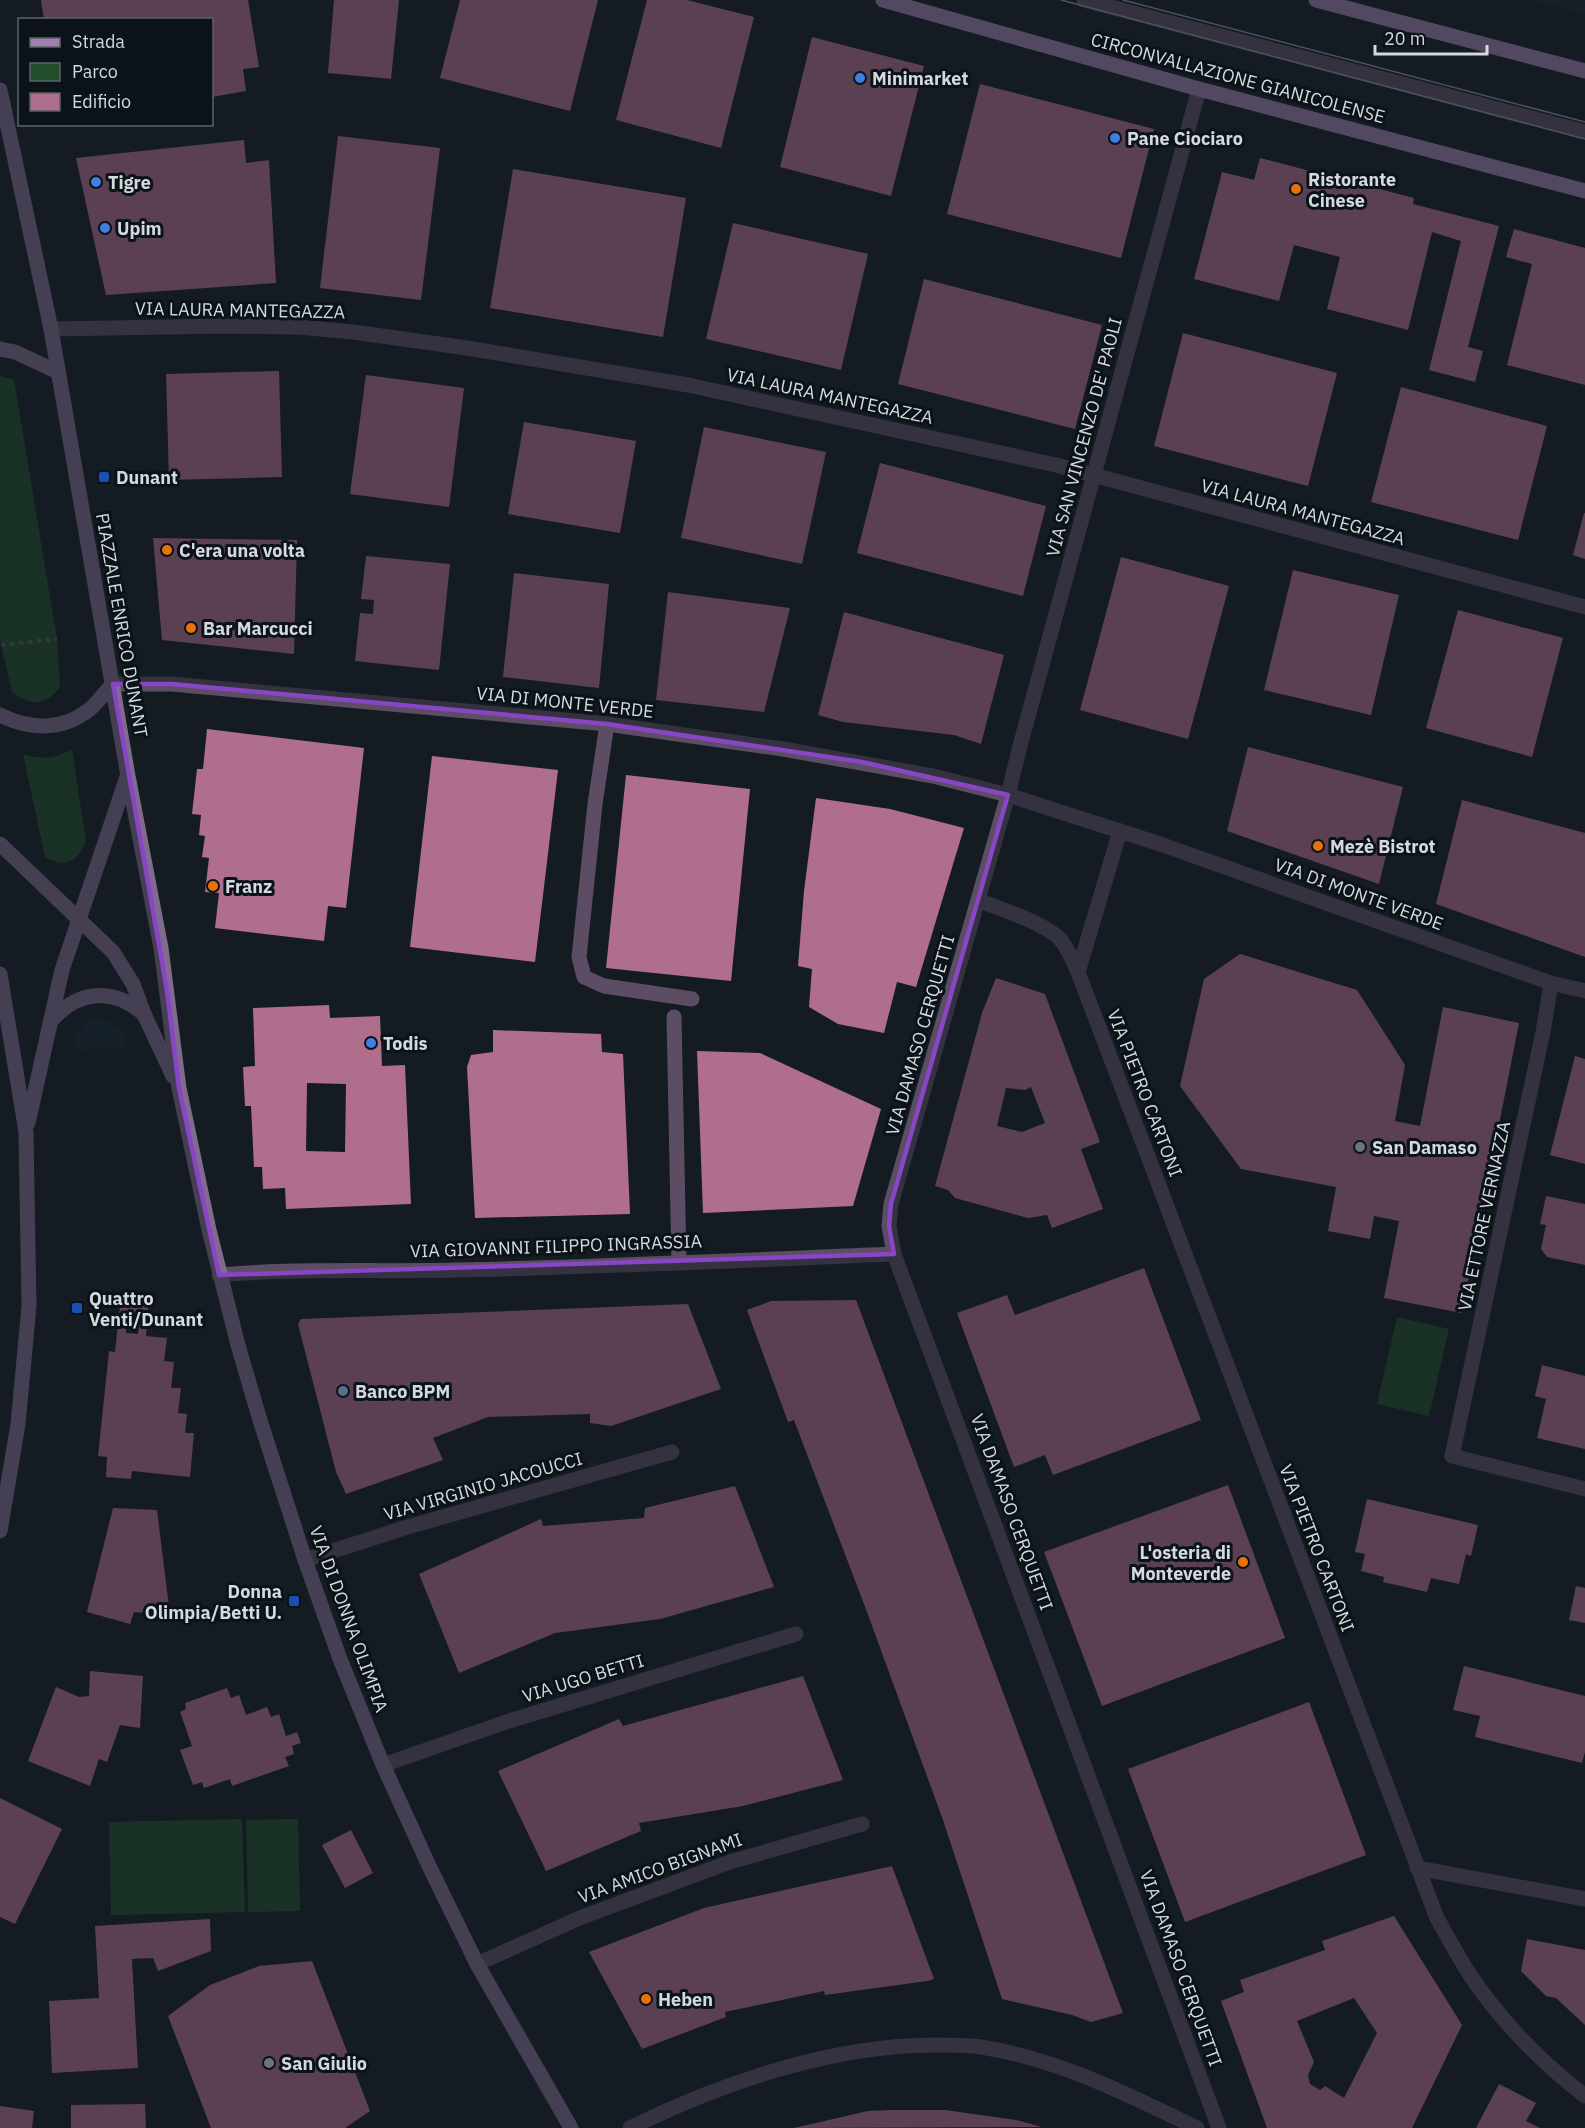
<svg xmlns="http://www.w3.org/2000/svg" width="1585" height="2128" font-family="'IBM Plex Sans',sans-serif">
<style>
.built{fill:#182630}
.green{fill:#234c2a}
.building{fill:#b06e8d;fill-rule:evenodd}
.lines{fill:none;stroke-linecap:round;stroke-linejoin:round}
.path{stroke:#565d63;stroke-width:4;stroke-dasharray:4.5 4.5;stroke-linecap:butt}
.lane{stroke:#5c4d65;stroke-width:15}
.street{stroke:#5c4d65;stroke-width:15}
.secondary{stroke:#816a8f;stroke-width:15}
.primary{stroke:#9e7fb0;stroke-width:15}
.tram{stroke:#8e9499;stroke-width:1.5}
.marked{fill:none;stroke:#8846c4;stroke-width:4.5;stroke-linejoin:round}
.shop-dot{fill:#3f7fe0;stroke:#0b1318;stroke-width:2}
.food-dot{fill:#e8710a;stroke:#0b1318;stroke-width:2}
.transit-dot{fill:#1a4fb4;stroke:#0b1318;stroke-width:2}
.worship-dot{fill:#6b7280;stroke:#0b1318;stroke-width:2}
.service-dot{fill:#5c6f8a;stroke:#0b1318;stroke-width:2}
.labels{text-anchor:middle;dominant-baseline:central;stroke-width:6;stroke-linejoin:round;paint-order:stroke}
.poi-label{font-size:18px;font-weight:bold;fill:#d3d9dd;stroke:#0b1318;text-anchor:start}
.street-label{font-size:18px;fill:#d3d9dd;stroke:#0b1318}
</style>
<rect width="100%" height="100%" fill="#141c22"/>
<g class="built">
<path d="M1531 0H1585V15Z"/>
<path d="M105 1018 124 1030 126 1046 76 1051 75 1034 89 1019Z"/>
</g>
<g class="green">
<path d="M0 376 14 380 57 639 60 688C42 707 33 706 12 692L0 639Z"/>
<path d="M72 749 86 842C75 862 67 869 45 857L23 754C42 760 55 759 72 749Z"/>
<path d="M1397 1317 1449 1329 1429 1416 1377 1404Z"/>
<path d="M242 1819 245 1912 111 1915 109 1822Z"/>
<path d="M298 1819 300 1911 248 1912 246 1820Z"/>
</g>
<g class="building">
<path d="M41 0H248L259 67 243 69 246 91 212 97V20H44Z"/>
<path d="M334 0H399L391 79 328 73Z"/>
<path d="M460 0H598L570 111 440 78Z"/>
<path d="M647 0H687L754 17 721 148 616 120Z"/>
<path d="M812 37 924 66 891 196 780 167Z"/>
<path d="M980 84 1154 129 1121 258 947 214Z"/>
<path d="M338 136 440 148 421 300 320 288Z"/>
<path d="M244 140 246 163 269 160 276 283 106 295 76 158Z"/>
<path d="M1260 158 1414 198 1413 204 1499 226 1468 347 1483 351 1475 382 1429 370 1461 241 1432 232 1408 330 1327 309 1340 257 1294 245 1279 301 1194 279 1222 172 1254 180Z"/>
<path d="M513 169 686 198 663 337 490 308Z"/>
<path d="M733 223 868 254 841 370 706 339Z"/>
<path d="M1514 229 1585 248V385L1507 365 1532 264 1506 257Z"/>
<path d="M924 279 1102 325 1075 429 898 384Z"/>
<path d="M1183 333 1337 373 1308 486 1154 446Z"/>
<path d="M279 371 282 477 169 480 166 374Z"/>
<path d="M366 375 464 388 449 507 350 494Z"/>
<path d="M1401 387 1547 426 1518 540 1371 502Z"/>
<path d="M524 422 636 441 620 533 508 514Z"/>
<path d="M704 427 826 452 802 564 681 538Z"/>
<path d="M880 463 1046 506 1023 596 857 553Z"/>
<path d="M1584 513H1585V559L1573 555Z"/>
<path d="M153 538 297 540 294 654 162 640Z"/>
<path d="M366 556 450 564 439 670 355 661 360 613 373 614 374 600 361 599Z"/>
<path d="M1121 557 1229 586 1188 739 1080 710Z"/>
<path d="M1293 570 1399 595 1371 715 1264 690Z"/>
<path d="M514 573 609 584 599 688 503 677Z"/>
<path d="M668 592 790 608 764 712 656 700Z"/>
<path d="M1458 610 1563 638 1532 757 1426 728Z"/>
<path d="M844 612 1004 655 981 744 954 735 843 722 818 715Z"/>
<path d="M207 729 364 748 346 908 328 906 324 941 215 928 219 893 205 892 209 858 202 857 205 836 199 835 201 815 192 814 197 769H203Z"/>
<path d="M1248 747 1403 787 1379 884 1227 831Z"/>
<path d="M432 756 558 770 535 962 410 947Z"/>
<path d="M626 775 750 789 731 981 606 968Z"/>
<path d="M816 798 890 809 964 828 916 987 897 982 884 1033 838 1024 809 1007 812 969 798 966 804 891Z"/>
<path d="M1462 800 1585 833V957L1436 904Z"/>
<path d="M1240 954 1357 990 1405 1065 1395 1121 1420 1126 1443 1007 1519 1023 1462 1313 1384 1298 1399 1221 1374 1216 1370 1239 1328 1231 1336 1187 1241 1169 1180 1086 1204 979Z"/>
<path d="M996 978 1045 994 1100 1142 1081 1149 1103 1209 1052 1228 1047 1215 1028 1218 955 1198 948 1190 935 1186 982 1013ZM1031 1087 1045 1123 1022 1132 997 1126 1006 1088 1025 1090Z"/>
<path d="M329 1005 330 1018 380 1016 382 1066 405 1065 411 1204 286 1209 285 1188 263 1189 262 1167H254L251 1106H245L243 1067 255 1066 253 1008ZM307 1083 346 1084 345 1152 306 1151Z"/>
<path d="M493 1030 601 1034 602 1052 623 1054 630 1214 475 1218 467 1067 471 1055 493 1052Z"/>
<path d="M697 1051 760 1053 881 1109 853 1206 703 1213Z"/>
<path d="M1575 1056 1585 1059V1164L1550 1155Z"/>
<path d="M1546 1196 1585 1204V1265L1547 1257 1541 1249 1546 1225 1540 1224Z"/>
<path d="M1144 1268 1201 1420 1053 1475 1045 1455 1014 1467 957 1313 1007 1295 1015 1315Z"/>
<path d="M121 1297 149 1299 146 1336 167 1338 164 1361 174 1362 171 1388H181L178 1413 187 1414 185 1433H194L190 1477 132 1471 131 1479 106 1477 107 1457 98 1456 109 1351 115 1352ZM127 1314 140 1315 138 1334 126 1333Z"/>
<path d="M856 1300 1123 2013 1091 2022 1072 2015 1002 1999 943 1820 867 1612 794 1420 788 1422 747 1310 771 1301Z"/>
<path d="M688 1304 721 1389 611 1426 590 1423V1414L488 1417 433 1438 443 1460 346 1494 336 1472 298 1324 301 1319Z"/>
<path d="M1542 1365 1585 1376V1449L1537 1438 1546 1399 1535 1396Z"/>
<path d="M1228 1485 1285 1638 1102 1706 1044 1552Z"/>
<path d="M735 1486 774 1587 660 1619 555 1633 459 1673 419 1574 541 1519 543 1526 644 1518 645 1508Z"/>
<path d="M1367 1499 1478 1525 1471 1556 1466 1554 1459 1584 1431 1578 1427 1592 1383 1582 1384 1577 1361 1571 1365 1554 1355 1552Z"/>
<path d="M113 1508 157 1510 170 1615 134 1612 130 1624 87 1612Z"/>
<path d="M1576 1586 1585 1588V1623L1569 1620Z"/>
<path d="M1464 1666 1585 1696V1752L1582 1763 1475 1737 1480 1716 1453 1710Z"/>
<path d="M90 1671 143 1676 140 1728 120 1725 107 1762 99 1759 90 1786 28 1761 56 1687 79 1697 89 1696Z"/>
<path d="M803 1676 843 1780 743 1806 639 1823 641 1831 546 1871 498 1771 619 1719 623 1726Z"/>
<path d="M227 1688 231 1698 239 1695 246 1715 267 1707 271 1717 279 1714 286 1736 297 1732 301 1743 292 1746 294 1754 285 1757 289 1766 232 1786 230 1779 204 1788 202 1782 193 1785 180 1750 192 1746 180 1712 186 1709 185 1703Z"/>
<path d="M1309 1702 1366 1855 1185 1922 1128 1769Z"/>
<path d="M0 1798 62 1829 15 1924 0 1917Z"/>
<path d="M351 1830 373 1873 345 1888 322 1845Z"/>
<path d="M892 1866 934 1979 927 1981 825 1995 824 1991 725 2012 726 2017 642 2049 589 1952 704 1908Z"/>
<path d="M1394 1916 1462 2025 1412 2128H1267L1221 2001 1244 1992 1240 1980 1325 1950 1322 1941ZM1354 1998 1377 2033 1344 2098 1325 2086 1320 2090 1310 2084 1308 2075 1314 2062 1297 2021Z"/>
<path d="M210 1919 211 1951 158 1971 153 1958 132 1959 138 2068 52 2073 49 2001 99 1998 95 1926Z"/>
<path d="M1527 1939 1585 1950V2025L1556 1998 1546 1996 1521 1971Z"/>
<path d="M312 1961 370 2111 345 2128H211L168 2016 210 1985 259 1966Z"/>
<path d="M1499 2084 1536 2103 1526 2121 1540 2128H1476Z"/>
<path d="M145 2104 146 2128H71V2105Z"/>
<path d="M0 2106 34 2111 32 2128H0Z"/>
<path d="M889 2110H945L1016 2120 1042 2127 794 2128 868 2111Z"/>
</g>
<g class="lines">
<path class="path" d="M1 645 57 639"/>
<g class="lane">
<path d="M1084 0 1585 132"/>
<path d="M607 724 595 804 579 957 584 977 604 986 692 999"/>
<path d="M674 1017 679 1263"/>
</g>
<g class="street">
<path d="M1199 89 1020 746 1008 795 891 1204 889 1226 894 1254 1219 2128"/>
<path d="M51 329 227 326 298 327 353 332 467 348 688 385 1056 465 1585 607"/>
<path d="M113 684H172L607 724 783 749 933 776 1008 795 1160 844 1551 983 1585 991"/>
<path d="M978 900C1000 909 1045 923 1060 939 1068 948 1073 961 1078 972L1437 1918C1448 1937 1458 1957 1470 1975 1501 2021 1541 2062 1585 2096"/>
<path d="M1078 972 1120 831"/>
<path d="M1551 983 1543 1032 1452 1456 1585 1489"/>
<path d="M219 1275C298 1268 376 1272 455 1270 602 1267 748 1260 894 1254"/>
<path d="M305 1560 404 1528 672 1452"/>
<path d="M383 1765 509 1721 796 1634"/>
<path d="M1417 1868 1585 1899"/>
<path d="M477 1964 582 1917 730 1862 862 1824"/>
<path d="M630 2128C720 2083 833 2045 935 2045 950 2045 966 2045 981 2047 1058 2059 1127 2094 1197 2128"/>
</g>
<g class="secondary">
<path d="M0 90 51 329 128 776 161 948 179 1088 209 1230 238 1345 259 1417 305 1560 340 1659 383 1765 430 1868 477 1964 571 2128"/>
<path d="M0 349 15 352 58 372"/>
<path d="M0 715C30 730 63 731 90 709 98 702 105 692 113 684"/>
<path d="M0 844 113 952 133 984 144 1014 173 1076"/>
<path d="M0 974 26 1132 29 1306 18 1424 0 1531"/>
<path d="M51 1021C78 990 112 987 144 1014"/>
<path d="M28 1123 62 970 127 777"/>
</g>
<g class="primary">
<path d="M883 0 1199 89 1585 191"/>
<path d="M1316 0 1585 71"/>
</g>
<g class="tram">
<path d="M1061 0 1585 139"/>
<path d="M1123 0 1585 122"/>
</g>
</g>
<path d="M0 0H1585V2128H0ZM113 684H172L607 724 862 762 1008 795 891 1204 889 1226 894 1254 219 1275 179 1088 167 990Z" fill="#141c22" fill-opacity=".55" fill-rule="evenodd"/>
<path class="marked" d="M113 684H172L607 724 862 762 1008 795 891 1204 889 1226 894 1254 219 1275 179 1088 167 990Z"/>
<g class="shop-dot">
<circle cx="860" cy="78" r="6"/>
<circle cx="1115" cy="138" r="6"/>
<circle cx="96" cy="182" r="6"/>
<circle cx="105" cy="228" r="6"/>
<circle cx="371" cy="1043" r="6"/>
</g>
<g class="food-dot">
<circle cx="1296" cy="189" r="6"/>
<circle cx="167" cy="550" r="6"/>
<circle cx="191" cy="628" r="6"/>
<circle cx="1318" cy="846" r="6"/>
<circle cx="213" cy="886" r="6"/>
<circle cx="1243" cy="1562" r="6"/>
<circle cx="646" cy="1999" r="6"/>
</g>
<g class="transit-dot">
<rect x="98" y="471" width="12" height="12" rx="3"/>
<rect x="71" y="1302" width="12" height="12" rx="3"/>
<rect x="288" y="1595" width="12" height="12" rx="3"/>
</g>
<g class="worship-dot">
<circle cx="1360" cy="1147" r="6"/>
<circle cx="269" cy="2063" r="6"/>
</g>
<circle class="service-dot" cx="343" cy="1391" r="6"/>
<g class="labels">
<g class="poi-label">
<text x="872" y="78">Minimarket</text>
<text x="1127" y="138">Pane Ciociaro</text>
<text x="1308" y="179">Ristorante<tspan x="1308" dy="21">Cinese</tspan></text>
<text x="108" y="182">Tigre</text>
<text x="117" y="228">Upim</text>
<text x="116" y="477">Dunant</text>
<text x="179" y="550">C'era una volta</text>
<text x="203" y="628">Bar Marcucci</text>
<text x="1330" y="846">Mezè Bistrot</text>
<text x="225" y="886">Franz</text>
<text x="383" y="1043">Todis</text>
<text x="1372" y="1147">San Damaso</text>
<text x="89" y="1298">Quattro<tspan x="89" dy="21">Venti/Dunant</tspan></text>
<text x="355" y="1391">Banco BPM</text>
<text x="1231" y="1552" text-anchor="end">L'osteria di<tspan x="1231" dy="21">Monteverde</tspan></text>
<text x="282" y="1591" text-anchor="end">Donna<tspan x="282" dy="21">Olimpia/Betti U.</tspan></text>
<text x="658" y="1999">Heben</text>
<text x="281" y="2063">San Giulio</text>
</g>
<g class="street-label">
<text transform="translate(1238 78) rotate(15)">CIRCONVALLAZIONE GIANICOLENSE</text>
<text transform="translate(240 310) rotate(1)">VIA LAURA MANTEGAZZA</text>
<text transform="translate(830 396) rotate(12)">VIA LAURA MANTEGAZZA</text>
<text transform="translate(1084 437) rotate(-75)">VIA SAN VINCENZO DE' PAOLI</text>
<text transform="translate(1303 512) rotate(15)">VIA LAURA MANTEGAZZA</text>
<text transform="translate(122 625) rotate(80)">PIAZZALE ENRICO DUNANT</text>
<text transform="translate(565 702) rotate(6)">VIA DI MONTE VERDE</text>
<text transform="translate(1359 894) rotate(20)">VIA DI MONTE VERDE</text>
<text transform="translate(920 1035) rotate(-74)">VIA DAMASO CERQUETTI</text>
<text transform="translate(1145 1093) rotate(69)">VIA PIETRO CARTONI</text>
<text transform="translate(1484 1216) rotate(-78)">VIA ETTORE VERNAZZA</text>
<text transform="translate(556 1246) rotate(-2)">VIA GIOVANNI FILIPPO INGRASSIA</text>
<text transform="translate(483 1486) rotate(-16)">VIA VIRGINIO JACOUCCI</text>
<text transform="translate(1012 1512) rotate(70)">VIA DAMASO CERQUETTI</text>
<text transform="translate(1317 1548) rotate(69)">VIA PIETRO CARTONI</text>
<text transform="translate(349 1619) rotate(70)">VIA DI DONNA OLIMPIA</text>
<text transform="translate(583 1678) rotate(-17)">VIA UGO BETTI</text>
<text transform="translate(660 1868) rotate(-20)">VIA AMICO BIGNAMI</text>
<text transform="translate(1181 1968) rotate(70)">VIA DAMASO CERQUETTI</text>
</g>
</g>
<rect x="18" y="18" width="195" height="108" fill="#0b1318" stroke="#5b6267" stroke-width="1.5"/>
<rect x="30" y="38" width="30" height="9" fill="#9e7fb0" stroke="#5b6267" stroke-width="1.5"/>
<text x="72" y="48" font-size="18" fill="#d3d9dd">Strada</text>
<rect x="30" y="63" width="30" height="18" fill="#234c2a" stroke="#5b6267" stroke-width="1.5"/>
<text x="72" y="78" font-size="18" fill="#d3d9dd">Parco</text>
<rect x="30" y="93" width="30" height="18" fill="#b06e8d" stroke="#5b6267" stroke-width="1.5"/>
<text x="72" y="108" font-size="18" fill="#d3d9dd">Edificio</text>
<path d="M1375 45v9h112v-9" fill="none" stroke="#d3d9dd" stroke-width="3"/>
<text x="1384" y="45" font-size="18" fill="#d3d9dd" stroke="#0b1318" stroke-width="4.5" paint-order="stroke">20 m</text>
</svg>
